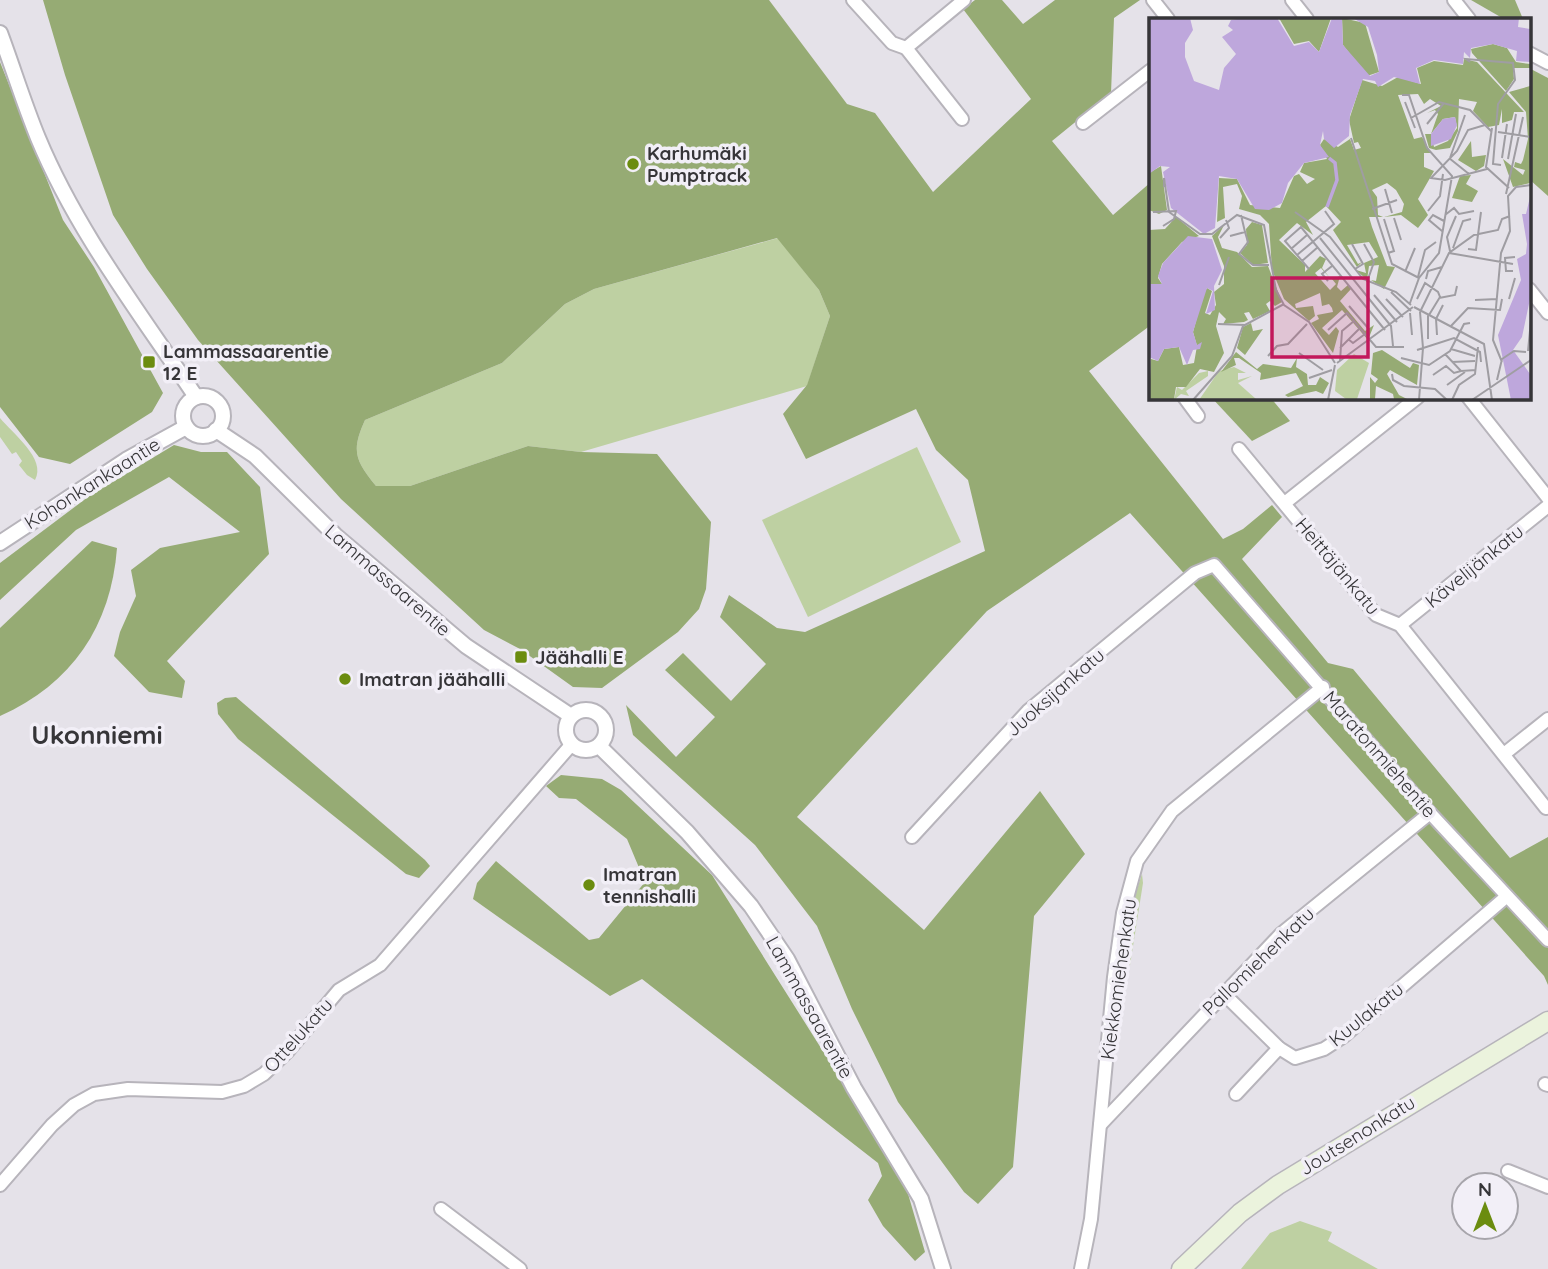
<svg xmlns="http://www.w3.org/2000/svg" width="1548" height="1269" font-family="Quicksand,sans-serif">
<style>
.green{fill:#bed0a2}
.forest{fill:#96ab74}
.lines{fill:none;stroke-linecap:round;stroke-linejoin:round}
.minor-casing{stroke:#b7b4bb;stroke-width:16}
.tertiary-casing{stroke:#b7b4bb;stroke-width:18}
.secondary-casing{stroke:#b7b4bb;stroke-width:21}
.minor{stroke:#fff;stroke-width:12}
.tertiary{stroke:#fff;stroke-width:14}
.secondary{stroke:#ebf3dd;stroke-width:18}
.poi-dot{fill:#6b8c0f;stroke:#f2eff7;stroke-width:2.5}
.labels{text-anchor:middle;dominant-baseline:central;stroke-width:7;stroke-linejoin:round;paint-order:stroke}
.poi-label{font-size:19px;font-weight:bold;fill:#363538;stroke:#f2eff7;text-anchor:start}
.street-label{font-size:19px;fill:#363538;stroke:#f2eff7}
.district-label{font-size:26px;font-weight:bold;fill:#363538;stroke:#f2eff7}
.inset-river{fill:none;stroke:#bea7dc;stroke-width:3.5}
.inset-road{fill:none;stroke:#9f9da2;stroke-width:2}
.view{fill:#c2185b;fill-opacity:0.15;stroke:#c2185b;stroke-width:3.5}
.inset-edge{fill:none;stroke:#363538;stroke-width:3.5}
</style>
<rect width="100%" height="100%" fill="#e5e2e9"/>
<g class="green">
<path d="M778 238 819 290 830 316 807 386 581 452 528 446 410 486H376C355 460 351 451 365 420L502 363 565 304 594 289Z"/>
<path d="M0 418C12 433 47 459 35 480L27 475 19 465 22 461 16 452 12 454 0 437Z"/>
<path d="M917 447 961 542 808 617 762 520Z"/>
<path d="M1142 874 1143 883 1130 965 1125 964 1128 917Z"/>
<path d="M1300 1221 1332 1232 1328 1241 1378 1269H1241L1270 1233Z"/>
</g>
<g class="forest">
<path d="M43 0H769L847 104 875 113 933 192 1031 99 963 9 975 0H1002L1023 24 1055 0H1140L1114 18 1111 93 1052 141 1113 215 1151 182V325L1089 371 1223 539 1243 529 1272 505 1282 517 1242 559 1328 663 1353 669 1510 858 1548 837V985L1544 976 1130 513 987 611 797 817 924 930 1040 791 1085 854 1034 916 1013 1167 978 1204 964 1192 898 1102 852 1009 817 926 755 845 633 735 626 705 676 757 715 717 665 670 683 653 731 701 766 664 720 617 729 595 777 628 805 632 985 551 968 480 936 450 916 409 806 459 783 414 807 385 830 316 819 290 777 238 594 289 565 304 502 363 365 420C351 451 355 460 376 486H410L528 446 581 452 657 454 711 522 706 589 699 609 678 632 602 688 573 687 520 649 484 630 341 499 198 340 147 269 113 215 65 75Z"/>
<path d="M1471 0H1515L1523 19H1504Z"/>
<path d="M0 62 63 220 94 267 163 393 152 412 70 464 39 457 0 407Z"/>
<path d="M1529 68 1548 78V196L1529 179Z"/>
<path d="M1211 397H1270L1290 421 1252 441Z"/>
<path d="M174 445 201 452H227L260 487 269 554 167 661 185 681 182 698 149 692 114 656 120 632 136 596 131 570 160 548 240 532 169 477 76 530 0 600V563L88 497Z"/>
<path d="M92 541 117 548C111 626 72 684 0 716V628Z"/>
<path d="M236 697 425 860 430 866 419 878 406 874 238 739 218 714 217 703 225 698Z"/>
<path d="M561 775 602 779 621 790 712 875 904 1180 925 1252 915 1261 883 1226 868 1200 882 1176 878 1163 642 979 610 996 473 899 477 883 496 861 589 940 599 938 645 882 627 839 576 799 559 798 546 786Z"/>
</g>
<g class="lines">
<defs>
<g id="minor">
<path d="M853 0 892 43 906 48"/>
<path d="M1153 0 1168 19"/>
<path d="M1292 0 1307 19"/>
<path d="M1454 0 1469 19"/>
<path d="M1529 53 1548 63"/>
<path d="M962 119 906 48 964 0"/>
<path d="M1083 123 1151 70"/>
<path d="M1529 289 1548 313"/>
<path d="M1184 397 1198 416"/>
<path d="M1468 397 1548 498"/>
<path d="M1239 449 1376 615 1400 625 1546 808"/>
<path d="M1286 502 1418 397"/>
<path d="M1400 625 1548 506"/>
<path d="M1504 754 1548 719"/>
<path d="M912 837 1028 711 1195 573 1214 565 1430 813 1548 940"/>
<path d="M1223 993 1279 1048 1295 1058 1324 1049 1344 1036 1506 897"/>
<path d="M1545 1084 1548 1085"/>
<path d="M1236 1094 1279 1048"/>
<path d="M1100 1125 1281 934 1430 813"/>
<path d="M1508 1171 1548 1187"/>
<path d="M0 1185 52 1125 74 1105 94 1094 128 1089 222 1092 244 1086 264 1074 287 1052 339 990 380 965 571 745"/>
<path d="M441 1209 520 1269"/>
<path d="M1081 1269 1091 1219 1114 977 1123 913 1137 861 1172 811 1323 687"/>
</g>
<g id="tertiary">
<path d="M0 33C13 68 24 104 38 138 77 232 140 313 196 397"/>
<circle cx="203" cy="416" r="20"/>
<path d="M216 430 255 456 335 535 466 646 571 716"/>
<path d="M0 543 126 460 186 427"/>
<circle cx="586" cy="730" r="20"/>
<path d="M599 746 687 832 751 906 787 959 854 1088 921 1199 943 1269"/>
</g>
<path id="secondary" d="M1181 1269 1240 1213 1278 1185 1548 1021"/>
</defs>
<use href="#minor" class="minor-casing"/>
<use href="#tertiary" class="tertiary-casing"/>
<use href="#secondary" class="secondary-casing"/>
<use href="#minor" class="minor"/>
<use href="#tertiary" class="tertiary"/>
<use href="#secondary" class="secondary"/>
</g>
<g class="poi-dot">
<circle cx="633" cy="164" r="7"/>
<rect x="142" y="355" width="14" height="14" rx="3.5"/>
<rect x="514" y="650" width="14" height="14" rx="3.5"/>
<circle cx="345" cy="679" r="7"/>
<circle cx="589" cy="885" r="7"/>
</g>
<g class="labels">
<g class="poi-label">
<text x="647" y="153">Karhumäki<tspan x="647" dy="22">Pumptrack</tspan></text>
<text x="163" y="351">Lammassaarentie<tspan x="163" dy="22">12 E</tspan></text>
<text x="535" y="657">Jäähalli E</text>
<text x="359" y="679">Imatran jäähalli</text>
<text x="603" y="874">Imatran<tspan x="603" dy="22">tennishalli</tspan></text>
</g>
<g class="street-label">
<text transform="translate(92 483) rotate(-32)">Kohonkankaantie</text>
<text transform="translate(1338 566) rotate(50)">Heittäjänkatu</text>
<text transform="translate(1474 566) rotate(-39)">Kävelijänkatu</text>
<text transform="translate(388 580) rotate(41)">Lammassaarentie</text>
<text transform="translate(1055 692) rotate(-41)">Juoksijankatu</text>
<text transform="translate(1380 754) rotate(49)">Maratonmiehentie</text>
<text transform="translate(1258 961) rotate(-44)">Pallomiehenkatu</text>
<text transform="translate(1118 979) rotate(-82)">Kiekkomiehenkatu</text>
<text transform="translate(810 1007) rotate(61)">Lammassaarentie</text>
<text transform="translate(1366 1014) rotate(-39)">Kuulakatu</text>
<text transform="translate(298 1035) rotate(-48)">Ottelukatu</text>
<text transform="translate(1357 1135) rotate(-32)">Joutsenonkatu</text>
</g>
<g class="district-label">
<text x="97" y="734">Ukonniemi</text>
</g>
</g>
<g transform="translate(1149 18)">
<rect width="382" height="382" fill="#e5e2e9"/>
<path d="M205 336 220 345 208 381H197L186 373 188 352ZM85 349 97 355H89V362L103 358 89 365 107 381 50 382 70 353ZM59 353V358L37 373 40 378 32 376 25 382 28 369 33 372 50 355Z" fill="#bed0a2"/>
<path d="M130 0H182L170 34 160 23 145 26ZM193 0 216 5 230 54 218 58 194 27ZM344 26 358 30 367 44 381 46V50H364L365 61 357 73 323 35 322 31ZM315 41 328 44 375 94H365L363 102 353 105V91L350 107 339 109 324 93 328 84 310 81 309 113 301 130 287 132 280 130 276 116H282L285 129 299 123 308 110 306 99 294 101 282 116 289 96 286 92 278 95 292 88 281 81 275 86 269 76 249 77 265 121 273 119 282 135H275V149L285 153 269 181 279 197 269 210 252 197 235 199 253 194 255 186 247 172 238 165 223 172 228 179 229 197 234 199H220L223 209 238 248 246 249 235 271 222 262 227 263 230 247 220 248 218 262 207 252 217 255 215 245 229 239 220 224 198 227 209 246 213 244 208 249 184 212 192 204 177 188 157 204 164 217 148 205 130 222 156 247V254L171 238 177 241 173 250 181 260 172 250 166 255 181 272 187 266 183 261 191 258 188 269 192 273 199 267 202 271 191 283 216 313 225 307 219 322 193 292 173 310 180 317 187 309 190 313 184 335 162 305 170 301 168 297 184 294 183 290 180 286 173 288 171 275 146 286 147 290 164 288 166 298 160 303 135 281 123 252 120 206 111 197 90 191 93 178 88 166 74 169 76 200 68 204 70 160 88 161 101 187 131 190 145 158 150 156 158 166 166 161 151 154 155 145 178 141 171 127 175 121 189 129 201 121 205 132 212 130 209 124 205 125 200 102 213 62 233 68 249 59 272 66 268 50 285 43 314 47ZM381 68V165L364 169 354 141 374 157 376 152 365 149 366 144 372 146 374 142 379 121 377 94 360 74ZM322 123 323 139 337 137 335 148 327 153 309 142ZM12 148 18 192 10 196 0 192V155ZM322 157 317 166 329 173 323 184 303 180 311 158ZM27 199 50 218 33 224 13 246 9 260 13 266 4 268 0 265V212L16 211ZM103 204 113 207 119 245 104 247 91 235 98 227 97 211ZM75 207 69 219 73 230 88 234 103 249 119 248 133 284 126 288 121 283 117 286 121 293 104 301 100 294 95 295 99 302 95 304 74 306 77 301 70 294 67 308 75 335 65 354 51 351 37 369H27L25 381 0 382 2 341 9 343 15 331 30 329 34 347 45 345 48 328 44 314 54 277 58 270 63 273 56 295 61 297 67 287 65 274 75 266V248L63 218ZM102 305 104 313 114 311 96 337 88 330 94 309ZM233 332 261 350 264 345 270 347 268 367 241 352 238 356 250 377 258 381H245L244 376 227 368 226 381 221 382V359L226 365 229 361 222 356 224 335ZM87 334 108 351 114 346 142 350 148 340 147 349 158 356 159 367H167L171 359 180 365 174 376 167 373 139 379 136 377 154 368 147 355 111 362 112 355 90 340H85L87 347 72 354Z" fill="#96ab74"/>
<path d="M0 0H41L44 12 36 25V39L45 63 70 72 75 50 87 36 73 19 84 12 79 8 82 2 88 1 128 0 145 28 160 24 170 34 183 0H193L194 27 221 58 230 54 228 37 219 9 204 0H370L369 9 381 11V44L367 43 368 33 344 26 322 30 321 40 315 34 314 46 285 42 267 50 271 66 245 59 229 69 226 63 214 61 201 97 200 118 185 130 175 121 174 113 171 127 180 139 155 145 139 165 133 185 120 192 106 191 88 161 70 158 66 210 55 216 22 190 14 154 21 149 11 148 0 156ZM306 99 308 107 302 121 282 128V116L294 101ZM381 179V281L373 319 364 332 381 356V381L362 382 349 317 372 262 368 241 377 236 378 226 373 196H377ZM39 218 63 221 73 252 65 268 66 292 57 296 64 273 58 270 44 314 48 327 53 324 51 331 44 332 38 347 30 329 15 331 9 343 0 339V266H13L9 258 14 245Z" fill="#bea7dc"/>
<path class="inset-river" d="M178 189 188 162 186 145 180 140"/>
<path class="inset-road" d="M321 44 317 41 364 45 366 62 349 86 344 146 352 147M253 77H260L278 130 303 158 290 235 270 260 261 285M256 84 266 110M262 100 290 84 321 92 342 113M278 106 295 85M336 107 319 112 308 133 282 160 296 162 338 151M343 110 337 149 360 170M349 114 382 119M202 120 243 246 270 260M300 140 320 156M301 140 316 97M353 140 358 106M359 141 367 96M15 169V160L20 194 51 216H63L88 197 115 207 127 272 135 287 160 304 186 345M236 171 243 195M357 176 374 99M223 191 248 182M279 193 291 178 294 156M4 194 27 193 25 201 14 208M146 194 181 219 214 261 247 274 262 287M296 197 305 190 310 196 325 193M245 200 252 222M235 201 245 233 239 235M293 213 280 202 284 197 295 203M96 214 99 224 90 236 104 247H120M81 218 96 214 92 197M71 220 80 210 77 202M171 220 242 308 244 328M203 226 214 246 206 251M215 226 225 244 218 264M304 230 314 203 322 201M142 231 158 217M319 231 327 232 332 194M301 233 298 219 307 198M300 235 364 246M148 237 185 206 176 193M153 243 169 229M160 251 136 223 152 209 236 312M364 253H357L356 240 366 239M256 254 266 230M269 259 276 232 287 224M277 261 279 253 293 249M179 263 173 256 183 248M70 267 80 239M242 274 262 293M225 277 248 304M290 280 306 277 308 268M237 281 254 299M268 281 276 265 289 274 291 279 280 297M360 281 366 260M326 282 348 281M200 288 219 310M265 289 335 326 343 382M261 295 263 317M279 296V321M69 306 96 307M302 308 319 290 351 292 353 281M179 312 198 295 227 329H255M288 317 287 301 294 287M199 321 204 325 216 316M191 330 211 310M302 331 326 338M268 332 305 320 331 334 332 344M379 333 382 302M150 335 174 352M296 336 312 353 327 352M119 338 128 328 139 326 158 306M252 340 280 347 301 333 315 306 321 305M191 343 193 313 205 303M303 344 326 343M353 344 344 322 352 235 361 213 359 178 367 169 382 167M188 345 264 289M243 356 244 362 255 368 286 371 298 382M284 357 297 348 305 355 312 353M160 360 183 352M348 362 353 341 365 333 377 334M298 367 316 354M44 382 83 338 94 308 135 286M141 382H186M179 382 186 347M270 382 274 330 271 294 300 235 325 217 349 212 353 201 361 198M303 382 310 367 326 356 329 329M323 382 382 342"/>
<path class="view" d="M123 260H219V339H123Z"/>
<rect width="382" height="382" class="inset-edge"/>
</g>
<g transform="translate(1485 1206)"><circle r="33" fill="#f2eff7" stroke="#a7a5ab" stroke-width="2"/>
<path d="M0-5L12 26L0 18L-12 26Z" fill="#6b8c0f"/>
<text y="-10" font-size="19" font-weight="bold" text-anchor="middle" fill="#363538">N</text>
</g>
</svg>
